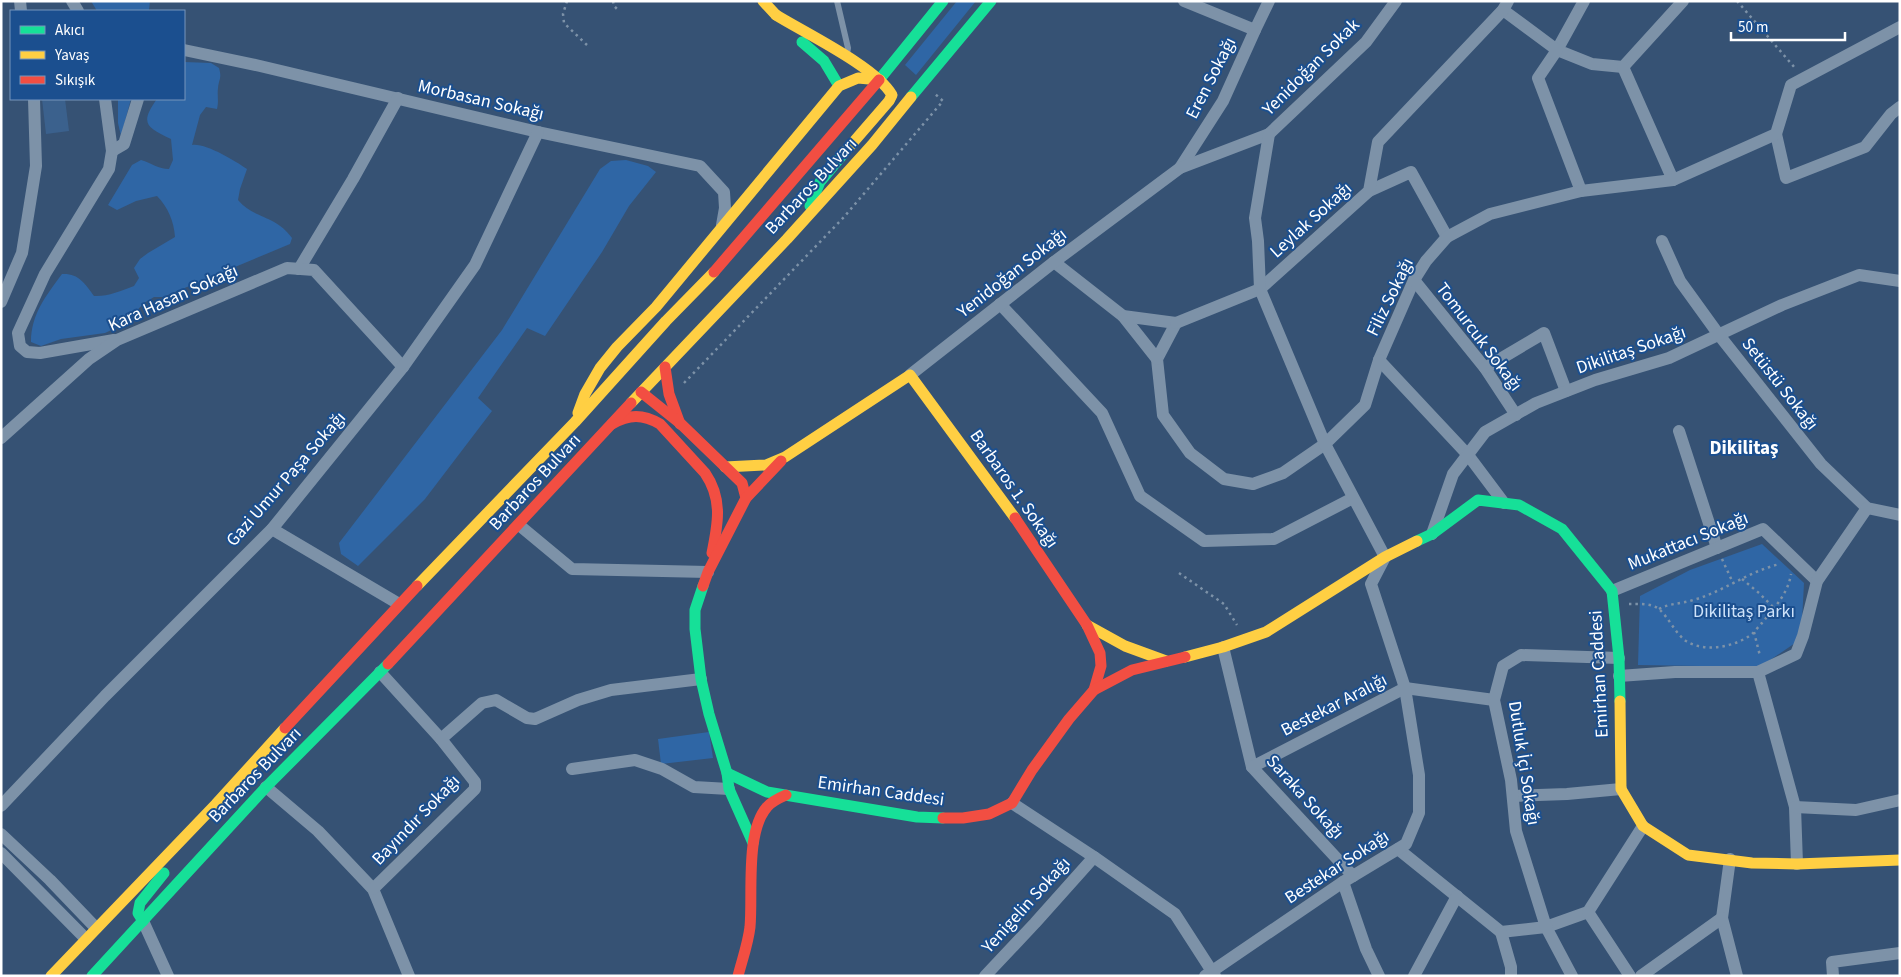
<svg xmlns="http://www.w3.org/2000/svg" width="1901" height="977" font-family="'Source Sans 3',sans-serif">
<style>
.green{fill:#2f66a5}
.water{fill:#3b618d}
.lines{fill:none;stroke-linecap:round;stroke-linejoin:round}
.path{stroke:#7d92a8;stroke-width:2.5;stroke-dasharray:2.5 4;stroke-linecap:butt}
.lane{stroke:#7d92a8;stroke-width:6}
.street{stroke:#7d92a8;stroke-width:12}
.fast{stroke:#16e098;stroke-width:11}
.slow{stroke:#ffcf43;stroke-width:11}
.jam{stroke:#f24e42;stroke-width:11}
.labels{text-anchor:middle;dominant-baseline:central;stroke-width:4;stroke-linejoin:round;paint-order:stroke}
.street-label{font-size:18px;fill:#fff;stroke:#1b4f8f}
.park-label{font-size:18px;fill:#cfe3fa;stroke:#1b4f8f}
.neighbourhood-label{font-size:19px;font-weight:bold;fill:#fff;stroke:#1b4f8f}
</style>
<rect width="100%" height="100%" fill="#365274"/>
<g class="green">
<path d="M91 1H150L149 11H97Z"/>
<path d="M957 1H976L916 75 905 65Z"/>
<path d="M184 62 211 63 219 68C222 78 219 79 218 88 217 96 219 101 217 109L206 107 200 115 192 145C206 143 235 161 247 169L240 189 238 200C254 219 276 215 292 238L290 244 163 297H154L144 303 124 324 105 333 61 339 41 346 31 342C31 314 46 296 62 274 78 273 85 283 94 296 106 297 121 291 134 286L139 278 134 268 140 259 148 253 175 237C174 222 168 207 157 196L136 201 117 210 108 205 132 165 141 160C152 163 158 169 169 169L173 160 171 139C147 127 139 124 157 99H184Z"/>
<path d="M118 99H131L121 136 118 123Z"/>
<path d="M626 160 648 166 656 172 629 206 602 252 545 336 527 328 478 398 492 411 425 499 358 566 341 554 339 543 502 330 600 169 611 161Z"/>
<path d="M1762 544 1804 583 1801 639 1760 667 1638 665 1640 596 1690 570Z"/>
<path d="M709 732 713 758 661 764 658 739Z"/>
</g>
<path class="water" d="M42 99H65L69 131 46 134Z"/>
<g class="lines">
<g class="path">
<path d="M567 1 563 14 564 23 587 45"/>
<path d="M613 1 614 6 618 10"/>
<path d="M1737 1 1795 68"/>
<path d="M684 383 844 217 943 101 935 94"/>
<path d="M1722 559 1733 583"/>
<path d="M1179 573 1224 604 1237 625"/>
<path d="M1742 579 1759 593 1774 608"/>
<path d="M1629 604C1639 604 1651 603 1659 609 1669 618 1675 633 1686 641 1705 653 1735 647 1752 634 1755 631 1759 626 1762 623 1774 608 1788 594 1791 574"/>
<path d="M1659 609C1670 603 1681 604 1693 600 1723 592 1749 571 1780 564"/>
<path d="M1754 632 1760 656"/>
</g>
<path class="lane" d="M837 1 848 48 847 54"/>
<g class="street">
<path d="M20 1 21 11"/>
<path d="M72 1 78 11"/>
<path d="M1184 1 1255 30"/>
<path d="M1584 1 1557 50 1592 64 1623 67 1683 1"/>
<path d="M1503 10 1557 50 1538 78 1581 191"/>
<path d="M184 50 260 66 538 132 700 166 724 192 725 208 722 225"/>
<path d="M1623 67 1673 180"/>
<path d="M105 99 112 151 109 169 45 274 18 333 20 346 27 352 40 353 114 340"/>
<path d="M1776 134 1786 178 1865 147 1891 114 1900 107"/>
<path d="M112 151 124 144 138 99"/>
<path d="M1180 168 1223 101 1255 30 1269 1"/>
<path d="M1369 191 1411 172 1447 237"/>
<path d="M1662 241 1680 281 1719 335 1821 464 1867 508 1900 515"/>
<path d="M1054 262 1123 316 1176 323 1157 359 1163 415 1190 453 1224 479 1253 484 1283 473 1325 444 1365 405 1379 360 1414 280 1426 261 1447 237 1490 214 1581 191 1673 180 1776 134 1791 85 1900 27"/>
<path d="M299 269 353 179 398 98"/>
<path d="M1414 280 1485 368 1516 415"/>
<path d="M1 302 22 253 36 166 34 99"/>
<path d="M1000 304 1102 413 1140 496 1204 541 1274 539 1353 498"/>
<path d="M1123 316 1157 359"/>
<path d="M1176 323 1260 289 1369 191 1378 142 1503 10 1508 1"/>
<path d="M1379 360 1468 455 1504 503"/>
<path d="M1485 368 1544 333 1566 391"/>
<path d="M910 375 1054 262 1180 168 1269 134 1366 42 1396 1"/>
<path d="M1679 431 1717 548"/>
<path d="M1 438 89 359 117 340 287 268 314 270 403 367"/>
<path d="M519 525 572 569 708 572"/>
<path d="M272 529 399 604"/>
<path d="M1432 534 1453 474 1485 432 1536 403 1595 380 1669 358 1782 305 1859 275 1900 281"/>
<path d="M1612 591 1763 529 1817 581"/>
<path d="M1223 647 1252 767 1353 876"/>
<path d="M380 672 441 739"/>
<path d="M1758 672 1795 807 1797 864"/>
<path d="M1619 676 1675 672H1758L1796 654 1803 636 1817 581 1867 508"/>
<path d="M1252 767 1405 688 1494 700"/>
<path d="M572 769 635 760 662 769 694 787 729 789"/>
<path d="M266 787 318 831 373 889 409 976"/>
<path d="M1513 796 1567 794 1621 789"/>
<path d="M1012 803 1094 857 1175 914 1215 976"/>
<path d="M1 806 105 696 272 529 403 367 475 265 538 132"/>
<path d="M1795 807 1856 810 1900 800"/>
<path d="M1 834 50 880 96 928"/>
<path d="M1398 849 1501 932 1546 927 1588 912 1643 826"/>
<path d="M1 853 86 939"/>
<path d="M1730 859 1722 918 1737 976"/>
<path d="M1343 882 1366 949 1379 976"/>
<path d="M373 889 475 789V782L441 739 482 703 496 700 527 718 535 719 578 700 611 690 701 679"/>
<path d="M1588 912 1630 976"/>
<path d="M143 921 168 976"/>
<path d="M1501 932 1511 967V976"/>
<path d="M985 976 1035 923 1094 857"/>
<path d="M1205 976 1343 882 1406 844 1419 813V775L1405 688 1371 584 1385 557 1325 444 1260 289 1258 241 1255 218 1269 134"/>
<path d="M1414 976 1457 896"/>
<path d="M1572 976 1546 927 1516 831 1511 780 1494 700 1503 666 1521 655 1619 658"/>
<path d="M1641 976 1722 918"/>
<path d="M1833 976 1832 962 1900 953"/>
</g>
<g class="fast">
<path d="M802 42 824 61 839 86"/>
<path d="M879 80 943 1"/>
<path d="M911 97 991 1"/>
<path d="M810 206 820 182 844 153"/>
<path d="M1417 541 1432 534 1478 500 1519 505 1562 529 1612 591 1619 658 1620 701"/>
<path d="M703 586 695 610V629L701 679 709 714 727 773 729 789 753 843"/>
<path d="M727 773 767 792 917 817 943 818"/>
<path d="M143 921 138 913 140 903 164 873"/>
<path d="M92 976 266 787 388 664"/>
</g>
<g class="slow">
<path d="M763 1 776 15"/>
<path d="M776 15C805 33 876 67 892 95L889 101 844 153"/>
<path d="M631 403 787 239 872 145 911 97"/>
<path d="M578 413 585 394 600 368 617 347 656 307 839 86 858 78 880 80"/>
<path d="M725 467 766 465 785 457 910 375 1015 518"/>
<path d="M417 586 575 422 666 321 714 272"/>
<path d="M1087 625 1125 646 1166 661"/>
<path d="M1185 657 1223 647 1266 632 1385 557 1417 541"/>
<path d="M1620 701 1621 789 1643 826 1688 855 1752 863 1797 864 1900 860"/>
<path d="M51 976 216 804 285 728"/>
</g>
<g class="jam">
<path d="M714 272 879 80"/>
<path d="M665 367 669 394 680 424"/>
<path d="M641 392 681 424 742 483 746 498"/>
<path d="M612 424C629 414 643 414 660 424L705 473C723 499 718 524 712 553"/>
<path d="M1015 518 1087 625 1100 653 1101 666 1094 690"/>
<path d="M703 586 708 572 746 498 781 461"/>
<path d="M388 664 631 403"/>
<path d="M285 728 417 586"/>
<path d="M943 818H963L989 814 1012 803 1032 770 1069 719 1094 690 1132 670 1185 657"/>
<path d="M738 976C742 960 748 944 750 927 753 895 745 832 767 807 772 801 779 798 786 795"/>
</g>
</g>
<g class="labels">
<g class="street-label">
<text transform="translate(1311 67) rotate(-45)">Yenidoğan Sokak</text>
<text transform="translate(1211 78) rotate(-63)">Eren Sokağı</text>
<text transform="translate(481 100) rotate(13)">Morbasan Sokağı</text>
<text transform="translate(811 186) rotate(-47)">Barbaros Bulvarı</text>
<text transform="translate(1311 220) rotate(-42)">Leylak Sokağı</text>
<text transform="translate(1012 273) rotate(-38)">Yenidoğan Sokağı</text>
<text transform="translate(1390 297) rotate(-64)">Filiz Sokağı</text>
<text transform="translate(173 298) rotate(-24)">Kara Hasan Sokağı</text>
<text transform="translate(1479 337) rotate(53)">Tomurcuk Sokağı</text>
<text transform="translate(1631 350) rotate(-19)">Dikilitaş Sokağı</text>
<text transform="translate(1780 384) rotate(52)">Setüstü Sokağı</text>
<text transform="translate(286 479) rotate(-49)">Gazi Umur Paşa Sokağı</text>
<text transform="translate(535 482) rotate(-47)">Barbaros Bulvarı</text>
<text transform="translate(1014 489) rotate(55)">Barbaros 1. Sokağı</text>
<text transform="translate(1688 541) rotate(-22)">Mukattacı Sokağı</text>
<text transform="translate(1599 674) rotate(-93)">Emirhan Caddesi</text>
<text transform="translate(1334 705) rotate(-27)">Bestekar Aralığı</text>
<text transform="translate(1524 763) rotate(81)">Dutluk İçi Sokağı</text>
<text transform="translate(255 775) rotate(-46)">Barbaros Bulvarı</text>
<text transform="translate(881 791) rotate(8)">Emirhan Caddesi</text>
<text transform="translate(1305 797) rotate(48)">Saraka Sokağı</text>
<text transform="translate(416 820) rotate(-46)">Bayındır Sokağı</text>
<text transform="translate(1337 867) rotate(-33)">Bestekar Sokağı</text>
<text transform="translate(1026 905) rotate(-48)">Yenigelin Sokağı</text>
</g>
<g class="park-label">
<text x="1744" y="611">Dikilitaş Parkı</text>
</g>
<g class="neighbourhood-label">
<text x="1744" y="448">Dikilitaş</text>
</g>
</g>
<rect width="1901" height="977" fill="none" stroke="#ffffff" stroke-width="5"/>
<rect x="10" y="10" width="175" height="90" fill="#1b4f8f" stroke="#7695bc"/>
<rect x="20" y="26" width="25" height="8" fill="#16e098" stroke="#7695bc"/>
<text x="55" y="35" font-size="15" fill="#ffffff">Akıcı</text>
<rect x="20" y="51" width="25" height="8" fill="#ffcf43" stroke="#7695bc"/>
<text x="55" y="60" font-size="15" fill="#ffffff">Yavaş</text>
<rect x="20" y="76" width="25" height="8" fill="#f24e42" stroke="#7695bc"/>
<text x="55" y="85" font-size="15" fill="#ffffff">Sıkışık</text>
<path d="M1731 32v8h114v-8" fill="none" stroke="#ffffff" stroke-width="2.5"/>
<text x="1738" y="32" font-size="15" fill="#ffffff" stroke="#1b4f8f" stroke-width="4" paint-order="stroke">50 m</text>
</svg>
